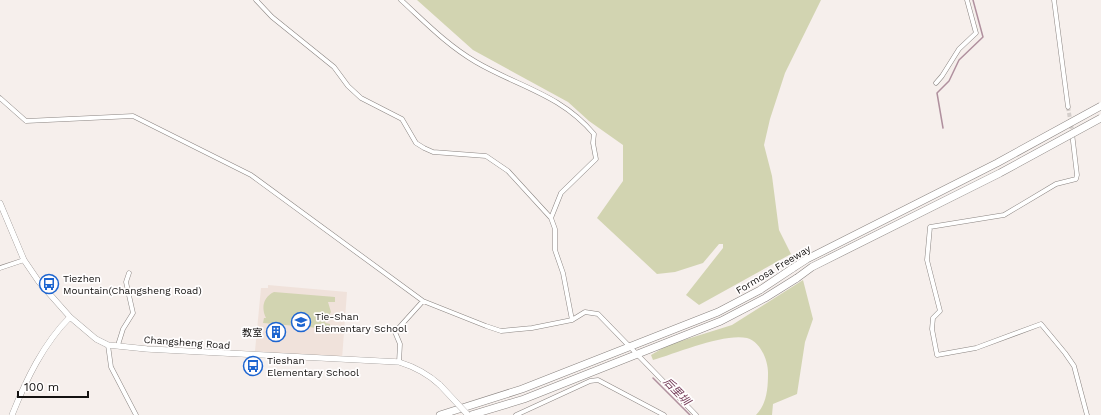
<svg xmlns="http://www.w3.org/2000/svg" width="1101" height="415" font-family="'Work Sans','Noto Sans TC',sans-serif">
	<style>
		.built { fill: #f0e2db }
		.green { fill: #d2d4b1 }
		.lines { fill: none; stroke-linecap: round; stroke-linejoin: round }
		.stream { stroke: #b0909e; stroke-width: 1.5 }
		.street-tunnel { stroke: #d4cecb; stroke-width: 4; stroke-dasharray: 4 2; stroke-linecap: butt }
		.street-casing { stroke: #8a8481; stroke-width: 5 }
		.secondary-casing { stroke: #8a8481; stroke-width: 6 }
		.highway-casing { stroke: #8a8481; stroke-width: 8 }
		.street { stroke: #fff; stroke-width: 4 }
		.secondary { stroke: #fff; stroke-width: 5.5 }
		.highway { stroke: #fff; stroke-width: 7 }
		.secondary-bridge-casing { stroke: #8a8481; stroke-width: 6; stroke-linecap: butt }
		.highway-bridge-casing { stroke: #8a8481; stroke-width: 8; stroke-linecap: butt }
		.secondary-bridge { stroke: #fff; stroke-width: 5.5 }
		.highway-bridge { stroke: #fff; stroke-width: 7 }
		.labels { text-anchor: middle; stroke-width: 3.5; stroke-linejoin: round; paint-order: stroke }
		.street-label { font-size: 10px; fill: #141211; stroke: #fffdfd }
		.poi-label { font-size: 10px; fill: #141211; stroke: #fffdfd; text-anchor: start }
		.water-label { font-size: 11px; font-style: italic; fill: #703754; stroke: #fffdfd }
	</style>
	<rect width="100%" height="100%" fill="#f6efec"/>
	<path class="built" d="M268,285L347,292L342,359L255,351L261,288H268Z"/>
	<path class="green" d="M417,0H821L785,73L770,119L764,145L772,176L779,230L791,254L699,305L686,295L723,248V244H719L703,263L675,272L657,274L597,218L623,181V145L589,121L568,102L473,50Z
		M803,280L813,319L805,342L797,394L773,404L772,415H756C767,404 768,388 768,373C768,361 761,342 747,338C724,333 677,353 653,360L651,355L668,345L732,325Z
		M274,292L335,297V302H328L331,312L325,323L330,324V329L263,323L264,318H266C261,308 263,297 274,292Z"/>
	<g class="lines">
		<path class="stream" d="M943,128L937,93L949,81L959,60L983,37L973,0
			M653,378L690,415"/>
		<path class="street-tunnel" d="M1068,107L1072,131"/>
		<g class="street-casing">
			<path id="street" d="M256,0L272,17L334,67L348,86L361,98L402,119L416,143L424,148L433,152L486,156L508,171L551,218
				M401,0C425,22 447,45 476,62C519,87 560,94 594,134L593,143L596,159L561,193L551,218L555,229V250L563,273L572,320
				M1054,0L1068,107
				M936,83L942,76L959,49L976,33L967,0
				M0,98L26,121L133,116L251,175L423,301L486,326L501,331L532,328L572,320L585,312L598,314L696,415
				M1072,133L1077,175L1076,179L1056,184L1004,215L930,227L927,260L940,311L933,318L932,329L937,355L976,348L1041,324L1065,353L1074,366L1087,415
				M0,268L24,260
				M108,345L111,367L136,415
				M118,345L123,329L133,313L126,282L129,273
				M399,362L400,344L395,332L423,301
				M516,415L590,381L598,380L664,415"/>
		</g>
		<g class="secondary-casing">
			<path id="secondary" d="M0,203L24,260L39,282L70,317L96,339L108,345L147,349L399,362C415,367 427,373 440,385
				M12,415C26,380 43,344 70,317"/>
		</g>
		<g class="highway-casing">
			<path id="highway" d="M440,415L522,389L718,312L760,290L793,268
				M471,415L524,399L721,321L765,298L797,278"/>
		</g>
		<use href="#street" class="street"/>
		<use href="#secondary" class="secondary"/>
		<use href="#highway" class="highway"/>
		<g class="secondary-bridge-casing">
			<path id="secondary-bridge" d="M440,385L468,415"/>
		</g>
		<g class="highway-bridge-casing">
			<path id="highway-bridge" d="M793,268L807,259L997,163L1101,106
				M797,278L812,267L1000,173L1101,118"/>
		</g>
		<use href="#secondary-bridge" class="secondary-bridge"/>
		<use href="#highway-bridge" class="highway-bridge"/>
	</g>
	<defs>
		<g id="bus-ring" transform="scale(1)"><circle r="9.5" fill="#fffdfd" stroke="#1d65d0" stroke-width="1.5"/><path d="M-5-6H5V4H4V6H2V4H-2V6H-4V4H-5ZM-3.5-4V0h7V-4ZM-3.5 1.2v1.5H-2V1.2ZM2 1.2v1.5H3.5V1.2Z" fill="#1d65d0"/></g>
		<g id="school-ring" transform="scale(1)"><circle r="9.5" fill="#fffdfd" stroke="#1d65d0" stroke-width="1.5"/><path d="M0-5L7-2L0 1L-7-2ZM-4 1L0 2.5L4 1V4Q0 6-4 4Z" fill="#1d65d0"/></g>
		<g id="building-ring" transform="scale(1)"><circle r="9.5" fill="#fffdfd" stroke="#1d65d0" stroke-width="1.5"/><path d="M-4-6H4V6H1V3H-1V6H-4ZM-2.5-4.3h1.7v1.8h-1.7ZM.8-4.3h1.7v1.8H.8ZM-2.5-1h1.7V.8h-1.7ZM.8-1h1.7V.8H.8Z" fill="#1d65d0"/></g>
	</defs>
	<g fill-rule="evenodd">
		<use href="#bus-ring" x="49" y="284"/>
		<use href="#school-ring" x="301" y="322"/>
		<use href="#building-ring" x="276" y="332"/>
		<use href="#bus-ring" x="253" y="366"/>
	</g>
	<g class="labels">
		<g class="street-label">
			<text transform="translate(773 269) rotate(-31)" y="4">Formosa Freeway</text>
			<text transform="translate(187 342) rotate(4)" y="4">Changsheng Road</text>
		</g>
		<g class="poi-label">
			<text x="63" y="282">Tiezhen<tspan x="63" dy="12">Mountain(Changsheng Road)</tspan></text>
			<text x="315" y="320">Tie-Shan<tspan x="315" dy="12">Elementary School</tspan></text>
			<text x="262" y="336" text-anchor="end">教室</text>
			<text x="267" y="364">Tieshan<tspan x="267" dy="12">Elementary School</tspan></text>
		</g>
		<g class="water-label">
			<text transform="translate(677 391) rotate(46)" y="4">后里圳</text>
		</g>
	</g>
	<path d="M18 391v6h70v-6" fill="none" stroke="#141211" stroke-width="2"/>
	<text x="24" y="391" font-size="12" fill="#141211" stroke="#fffdfd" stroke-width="3" paint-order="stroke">100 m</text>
</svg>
